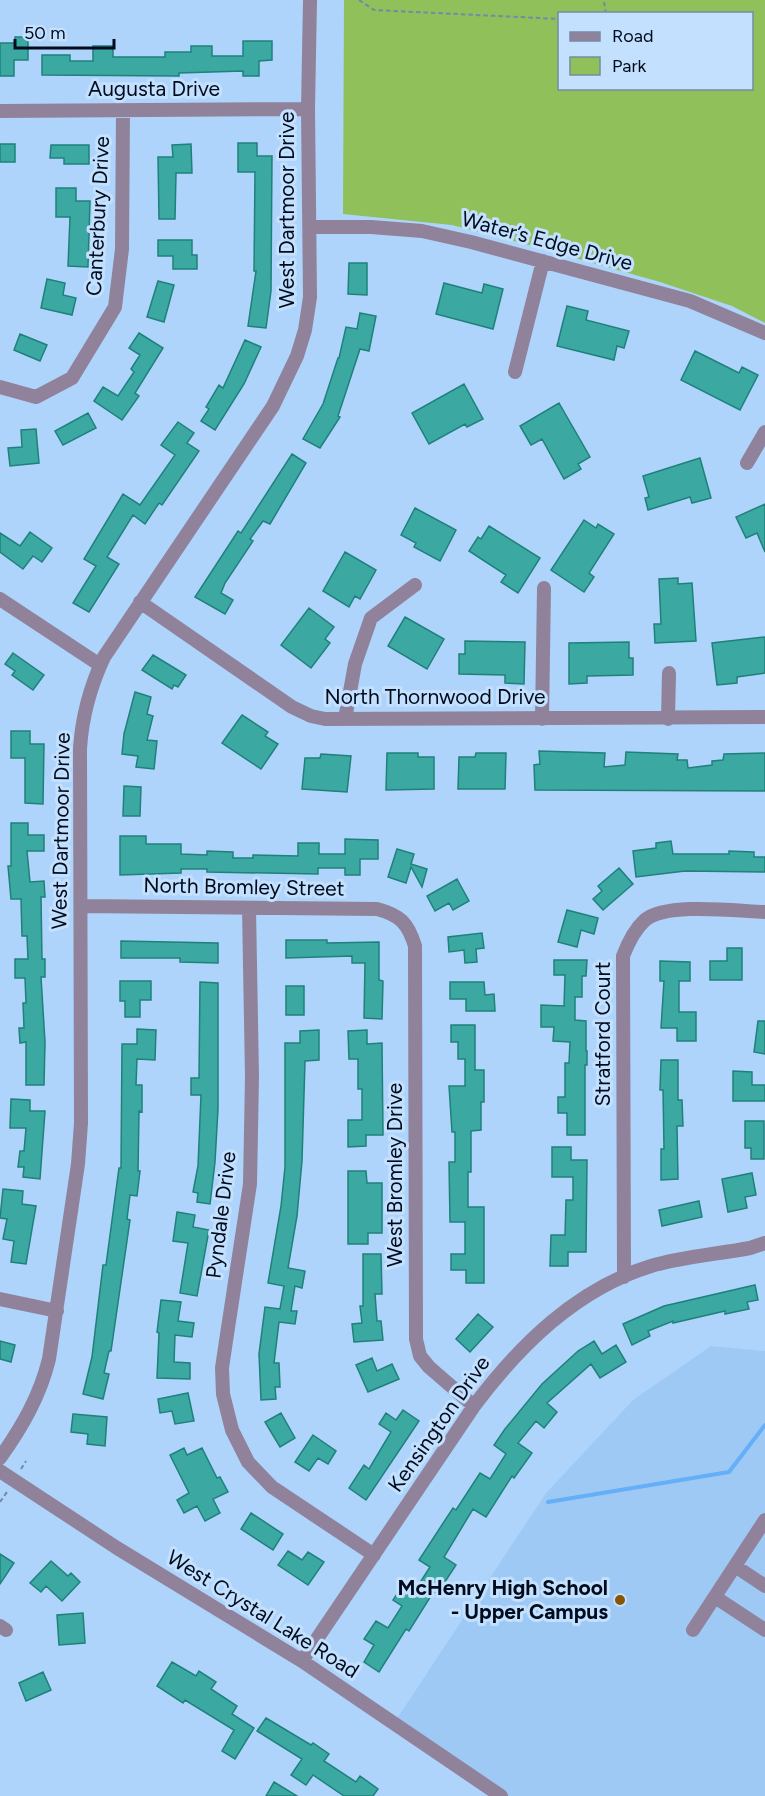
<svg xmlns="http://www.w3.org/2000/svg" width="765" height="1796" font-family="Figtree,sans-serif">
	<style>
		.built { fill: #9fc9f5 }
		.green { fill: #8fc059; fill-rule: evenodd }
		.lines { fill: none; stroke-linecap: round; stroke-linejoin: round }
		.stream { stroke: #65aef8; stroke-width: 4 }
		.building { fill: #3ca8a2; stroke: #1f807c; stroke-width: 1.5 }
		.path { stroke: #6e8baa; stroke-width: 2; stroke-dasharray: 4.5 3; stroke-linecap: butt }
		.minor { stroke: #90829a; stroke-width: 14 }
		.poi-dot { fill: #850; stroke: #c3e0fe; stroke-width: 2 }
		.labels { text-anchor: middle; stroke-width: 6; stroke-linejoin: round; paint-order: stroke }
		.street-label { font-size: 21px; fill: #000c1d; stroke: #c3e0fe }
		.poi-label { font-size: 21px; font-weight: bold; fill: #000c1d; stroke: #c3e0fe; text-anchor: end }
	</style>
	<rect width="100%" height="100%" fill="#aed4fb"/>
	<path class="built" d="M711,1346L765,1351V1796H501L394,1723L546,1493L633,1400Z"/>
	<path class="green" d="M344,0H765V323L732,306L660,282L529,245L452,225L343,214ZM560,14H752V88H560Z"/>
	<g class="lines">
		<path class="stream" d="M548,1502L729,1472L765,1425"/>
	</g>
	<path class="building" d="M15,37H28V60H14V76H0V43H15Z
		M243,41H272V60L259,61V76H243V71L179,73V76L42,75V55H70V61H93V46H113V57H165V52H191V46H212V56H243Z
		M238,143H257V156H272L271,291L266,328L248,326L256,271H254L255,172H238Z
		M0,144H15V162H0Z
		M191,144L192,173H176L175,219H159L158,157H173L172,145Z
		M51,145H89V164H64V158H50Z
		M56,188H76V201H90L88,267L68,266L70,217H56Z
		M158,240H192V255H197V269H173V256H158Z
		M349,263H367V295L348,294Z
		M47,279L65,283L63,295L76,298L72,315L41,308Z
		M158,281L174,285L164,322L147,317Z
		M444,283L482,293L484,284L503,289L493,329L436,314Z
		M567,306L588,311L586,320L629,331L624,348L617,346L614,360L557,346Z
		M360,313L376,316L369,351L360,349L338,416L340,417L320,448L303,439L323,404L338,358H339L346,327L357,329Z
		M139,333L163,348L135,393L139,396L122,420L94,401L103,387L118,396L134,372L131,369L140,355L129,348Z
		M20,334L47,345L40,361L14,350Z
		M245,340L261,347L244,384L215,430L201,421L209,409L206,407L219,385L223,388Z
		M695,351L739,373L742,367L758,375L740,410L681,380Z
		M464,384L483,419L467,427L465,424L429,444L412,413Z
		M559,403L590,457L578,464L581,469L564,479L542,439L531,445L520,426Z
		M88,413L96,428L63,445L55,431Z
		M178,422L194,433L187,443L199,451L162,505L159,503L145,524L133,515L107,557L119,564L89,612L73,603L96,566L84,559L123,494L140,505L175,455L161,445Z
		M36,429L39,463L10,466L8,448L22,447L21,430Z
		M292,454L306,463L270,524L263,521L250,539L253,541L225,583L221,593L233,600L225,614L195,597L238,531L241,533Z
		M700,458L711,498L692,503L690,497L648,510L645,498L649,497L643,476Z
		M765,504V552L757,533L746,538L736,517Z
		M415,508L456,530L440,561L414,547L416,543L401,535Z
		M584,520L596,528L598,524L614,534L589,573L594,577L584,592L551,570Z
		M489,526L540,558L518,593L501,582L506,575L469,551L478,537L481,539Z
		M30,532L52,548L42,562L33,556L23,569L0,552V533L20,546Z
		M345,552L376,570L360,599L355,596L349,607L323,591Z
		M678,578V584L692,583L696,641L655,643L654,624H661L659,579Z
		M309,608L334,627L325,639L330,643L311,668L281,645Z
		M405,617L444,639L427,669L388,646Z
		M765,637V673L737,677V683L717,685L712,643Z
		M465,641L525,642L524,684L505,683V675L459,674V654H465Z
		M629,642V658H633V675L587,676V683L569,684V643Z
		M13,653L44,675L33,690L12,675L15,671L5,664Z
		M153,655L186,675L178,687L174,685L172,689L142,670Z
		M135,692L151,697L147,714L153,716L147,740L157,741L154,769L136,767L138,756L122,754L124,734Z
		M242,715L268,732L265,736L278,744L261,769L222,743Z
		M11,731H30V744H44L43,804L25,803V758H11Z
		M539,751L605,753L604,767L625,765L626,752L678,754L677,760H687L688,768L712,765V761L723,760L724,754L765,753V791L535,790L534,765L540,764Z
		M387,753H418V757H434V789L386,790Z
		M476,753H506L505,789H458L459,757H475Z
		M321,754L351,756L347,792L302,789L305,758H320Z
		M124,786L141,787L140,816H123Z
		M11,823H28V835H44V851H27L30,882L44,881L45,897H41L42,959H45V977H41L45,1042L44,1085H26V1042L20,1043L19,1028H24L23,1003H26L25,978H15V959H28L27,936H22L21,899H11L8,866H11Z
		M120,836H146V844H181V854L207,855V851L233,852V858H253V855L298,856V843H319V854H345V839L378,840V859H360V875H345V868H318V874L207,872V869H181V873L120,875Z
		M671,841L673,854H729V851L754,852V857H765V872L685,871L636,877L633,851L656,848V843Z
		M397,849L414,854L411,864L427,869L422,887L411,867L406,883L388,877Z
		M619,868L633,884L603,910L593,899L602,891L598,886Z
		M457,879L469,901L453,910L449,903L435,911L427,896Z
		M567,910L598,918L594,934L581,930L577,947L558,942Z
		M482,933L484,948L476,949L477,962L465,963L464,950L449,952L448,937Z
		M286,940H327V943L379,942V980L383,981L382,1019L364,1018L365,963H352V956L286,958Z
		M121,941L218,943V963L180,962V958H121Z
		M727,948H742V980H710V961H727Z
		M554,960H587L586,976H582V997H575V1020L586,1021V1051H587V1065H585V1135H567V1113H558V1097H565V1063H569L570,1042L553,1041L554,1027H541V1005L564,1006L565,975H554Z
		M660,961L690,962V981H679V1012H696V1041H677V1028H661L664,981H660Z
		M120,981H151V1000H140V1017H125V1001H120Z
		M200,982L218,983V1109L215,1162L210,1204L197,1202L198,1193L193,1192L198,1166L201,1095H191V1078H199Z
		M450,982H484L485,995L494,994L495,1011H466V999H450Z
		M286,986H304V1015H286Z
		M758,1021H765V1054L754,1052Z
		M451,1025H475V1070H484V1102H481V1130L471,1131V1172H468V1207H484V1283H466V1270H451V1254H465V1222H450L449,1162H455V1132H452L449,1086H465V1059H458V1042H451Z
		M137,1029L156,1030L155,1060L137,1059L136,1085H142V1112L139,1111L138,1171H140L137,1196L130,1195L127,1219L130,1220L111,1351H109L104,1373L109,1374L103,1399L83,1394L92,1357L103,1265H106L119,1168H121L122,1044H137Z
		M319,1030V1060L305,1061L302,1161L297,1216L288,1268L305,1271L302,1288L295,1286L291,1311H297L295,1324L279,1322L274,1363H279L280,1387H275L276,1399L261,1400L259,1354L265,1307L280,1309L284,1286L268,1283L281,1206L285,1167V1043H300V1031Z
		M367,1030V1044L382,1043L383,1135H366V1146L348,1147V1120H362V1089H358V1059H349L348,1031Z
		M661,1060H678V1100H682L683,1126H677L678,1179L661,1180V1149H664L663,1090H660Z
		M733,1071L752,1072V1085H765V1101H733Z
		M11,1099L30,1100V1111H45L40,1179L23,1177L24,1167H18L20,1151H24L26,1128H10Z
		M745,1121H764V1159H751V1148H745Z
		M552,1147H571V1160H587L586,1252H568V1266H550L551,1235H565L566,1200H573V1177H552Z
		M348,1171H366L367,1183H382V1233H368V1244H348Z
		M752,1173L756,1195L745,1197L747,1208L728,1212L722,1179Z
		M3,1189L23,1191L22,1204L36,1206L26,1264L11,1262L14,1241L3,1239L7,1219L0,1218Z
		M699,1201L702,1217L662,1226L659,1210Z
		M177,1212L195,1215L193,1227L209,1230L197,1296L180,1293L188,1243L173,1241Z
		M363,1254H381L382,1294H375L377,1321H381L383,1340L354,1342L352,1324L362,1323L360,1306H363Z
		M755,1285L758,1300L747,1302L749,1309L725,1314V1311L673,1323V1321L648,1331L650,1336L632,1345L623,1324L664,1306Z
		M161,1300L181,1302L178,1321L194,1323L192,1337L175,1335L174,1362L190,1363V1379L157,1378L159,1333L157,1332Z
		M478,1314L493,1327L470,1352L456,1339Z
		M0,1341L15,1345L11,1362L0,1359Z
		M594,1341L602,1354L616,1345L626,1362L600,1378L591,1364L547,1403L557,1412L544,1428L536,1421L518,1443L532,1453L514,1478L512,1476L486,1517L473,1509L444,1557L456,1565L437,1594L434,1591L409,1631L406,1629L379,1672L364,1662L374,1645L364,1639L376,1621L388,1628L402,1606L393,1600L403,1585L414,1592L430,1567L419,1560L453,1508L456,1510L480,1473L490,1479L506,1454L494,1445L505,1429L542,1384L578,1351Z
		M372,1358L377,1371L392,1364L399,1379L368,1392L356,1365Z
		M188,1393L194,1421L175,1424L172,1411L160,1413L158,1399Z
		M403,1410L419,1421L366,1500L349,1488L364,1465L369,1469L391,1432L379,1424L386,1413L396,1420Z
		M281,1413L295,1438L280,1447L265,1422Z
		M73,1414L107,1417L105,1446L87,1444L88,1434L71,1432Z
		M313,1435L336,1451L328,1464L318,1458L309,1471L295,1462Z
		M184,1448L187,1455L202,1448L217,1478L220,1477L228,1492L213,1499L220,1513L205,1521L197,1506L184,1513L177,1500L189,1493L170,1455Z
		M251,1513L283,1534L273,1550L241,1529Z
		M288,1551L302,1560L308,1552L324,1562L308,1585L278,1565Z
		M0,1554L14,1563L0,1584Z
		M51,1561L68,1576L71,1573L80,1582L62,1601L46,1586L41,1592L30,1583Z
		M83,1613L85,1643L59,1645L57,1615Z
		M172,1662L196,1676L199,1671L216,1682L211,1689L237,1706L232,1714L254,1728L235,1759L222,1751L234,1730L185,1700L183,1703L157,1686Z
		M43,1672L51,1690L26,1701L19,1683Z
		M266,1718L311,1745L313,1743L329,1754L324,1761L356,1782L360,1776L378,1789L373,1796H344L313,1775L306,1785L291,1775L302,1759L257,1731Z
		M274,1782L297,1796H266Z"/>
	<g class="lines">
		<path class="path" d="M359,0L374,10L560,19
			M604,2L606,14
			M21,1469L26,1461
			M0,1502L7,1492"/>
		<path class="minor" d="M0,111L308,109
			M310,227H371L422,231L471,242L690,301L765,333
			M515,372L543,261
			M0,387L36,397L72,378L115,307L122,249L123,111
			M747,463L765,432
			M0,599L100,665
			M140,602L292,707L311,716L325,719L765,717
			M345,719L355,664L371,618L415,585
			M542,719L544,588
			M668,719L669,673
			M81,906L377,909C400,915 408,923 415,946L416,1339L420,1356L429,1367L474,1406
			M249,908L252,1077L250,1184L226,1341L222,1368L223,1394L232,1430L248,1462L272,1487L374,1555
			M624,1277L623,956C628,943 634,930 645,920C667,902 736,911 765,912
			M0,1299L57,1311
			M0,1458C22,1427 40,1396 49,1359L78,1164L81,1123L80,749C82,716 90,687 104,657L273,406L297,356L305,330L310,297L308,109L310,0
			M0,1471L117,1548L302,1661L501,1796
			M735,1566L765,1586
			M715,1597L765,1630
			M0,1626L6,1630
			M693,1630L765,1520
			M302,1661L474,1406C519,1346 576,1289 651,1266C681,1257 718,1254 750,1248L765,1243"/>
	</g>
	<circle class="poi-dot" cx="620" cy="1600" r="6"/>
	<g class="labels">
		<g class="street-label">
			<text x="154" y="96">Augusta Drive</text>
			<text transform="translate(287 210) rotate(-90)" y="7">West Dartmoor Drive</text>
			<text transform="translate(98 216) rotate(-87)" y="7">Canterbury Drive</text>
			<text transform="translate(547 241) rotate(15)" y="7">Water’s Edge Drive</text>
			<text x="435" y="704">North Thornwood Drive</text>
			<text transform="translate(61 831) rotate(-89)" y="7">West Dartmoor Drive</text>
			<text transform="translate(244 887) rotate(1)" y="7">North Bromley Street</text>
			<text transform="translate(603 1034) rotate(-90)" y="7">Stratford Court</text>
			<text transform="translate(395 1175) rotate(-90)" y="7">West Bromley Drive</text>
			<text transform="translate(221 1215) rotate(-83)" y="7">Pyndale Drive</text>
			<text transform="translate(439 1424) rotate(-55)" y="7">Kensington Drive</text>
			<text transform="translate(263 1614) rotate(32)" y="7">West Crystal Lake Road</text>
		</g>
		<g class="poi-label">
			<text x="608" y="1595">McHenry High School<tspan x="608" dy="24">- Upper Campus</tspan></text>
		</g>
	</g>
	<rect x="558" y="12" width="195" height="78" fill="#c3e0fe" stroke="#758ba4" stroke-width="1.5"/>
	<rect x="570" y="32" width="30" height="9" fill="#90829a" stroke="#758ba4" stroke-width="1.5"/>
	<text x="612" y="42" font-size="18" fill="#000c1d">Road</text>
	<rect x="570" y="57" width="30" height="18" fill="#8fc059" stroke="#758ba4" stroke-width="1.5"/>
	<text x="612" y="72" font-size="18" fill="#000c1d">Park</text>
	<path d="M15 39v9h99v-9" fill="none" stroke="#000c1d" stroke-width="3"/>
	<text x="24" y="39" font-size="18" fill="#000c1d" stroke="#c3e0fe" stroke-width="4.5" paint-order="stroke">50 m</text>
</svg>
